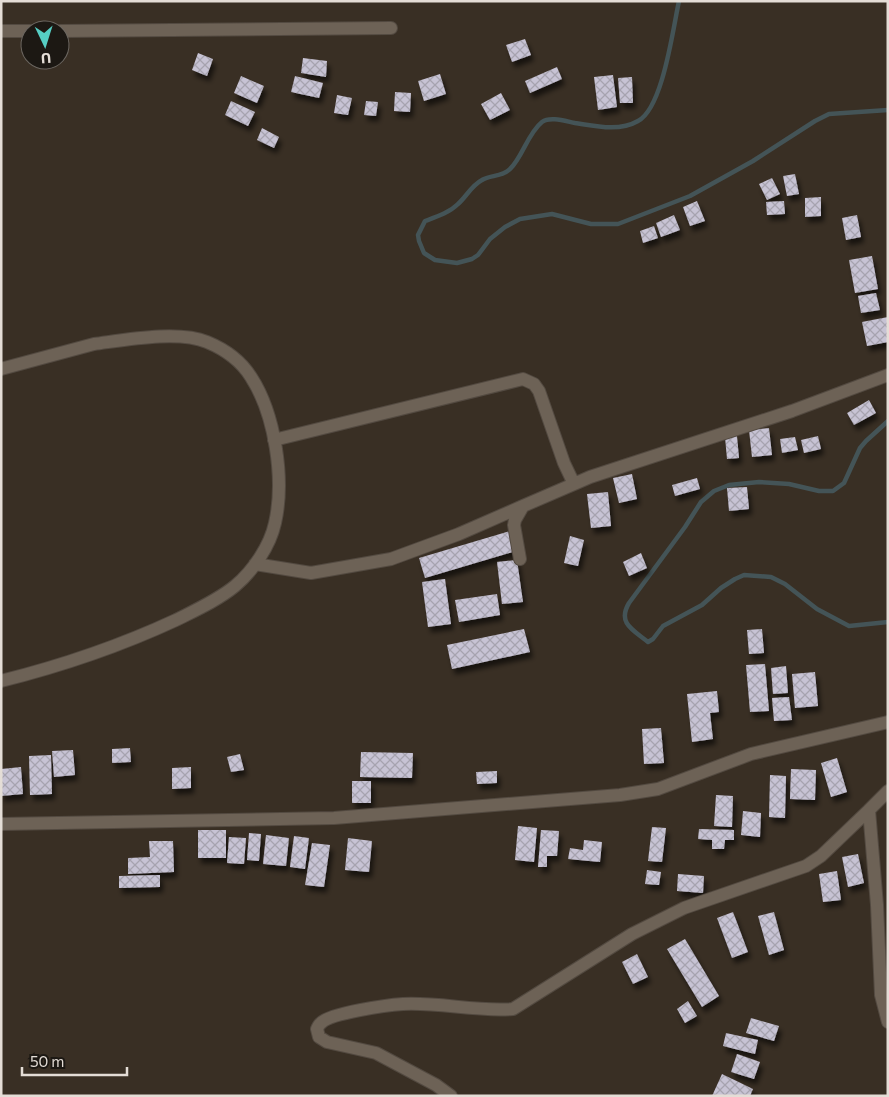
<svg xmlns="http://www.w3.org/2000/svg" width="889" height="1097" font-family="Commissioner,sans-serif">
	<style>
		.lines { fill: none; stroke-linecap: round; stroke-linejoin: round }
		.stream { stroke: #445457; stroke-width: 4.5 }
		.building { fill: url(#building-cross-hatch); filter: url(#shadow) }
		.street-casing { stroke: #534a41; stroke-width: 14 }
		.street { stroke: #6d6256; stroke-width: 12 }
	</style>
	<defs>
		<pattern id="building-cross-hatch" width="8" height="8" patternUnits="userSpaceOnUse" patternTransform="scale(1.25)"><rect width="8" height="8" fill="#c7c3d4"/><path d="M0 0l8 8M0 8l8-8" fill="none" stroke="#a6a3af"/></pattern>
		<filter id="shadow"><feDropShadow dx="3" dy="5.5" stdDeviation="2.5" flood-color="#0009"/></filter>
	</defs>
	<rect width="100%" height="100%" fill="#392f24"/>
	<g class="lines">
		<path class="stream" d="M679,1C673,28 663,108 638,121C619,132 595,126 575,123C565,121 550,116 542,122C528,133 522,158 510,169C502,177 490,175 482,180C471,186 467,196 458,204C449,213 436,217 425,221L418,235L419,241L424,253L435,260L457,263L472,259L478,255L490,239L505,227L520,219L552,214L591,224H618L690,196L753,161L815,121L829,114L888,110
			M888,421L866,441L860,448L844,483L833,491H819L789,484L759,482L729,485L714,491L701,502L685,527L629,603C617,623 633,630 648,642L653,639L663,626L702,605L721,588L735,579L744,575L771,577L785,584L817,609L849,626L888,622"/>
	</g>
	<path class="building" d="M525,39L531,55L512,62L506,45Z
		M198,53L213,59L207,76L192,70Z
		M303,58L327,61L326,77L301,73Z
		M557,67L562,79L530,93L525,81Z
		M440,74L446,94L424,101L418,81Z
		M613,75L617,107L598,110L594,77Z
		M241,76L264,86L257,103L234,93Z
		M295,76L323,83L319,98L291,92Z
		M632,77L633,103H620L618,78Z
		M395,92L411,93L410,112L394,111Z
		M501,93L510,110L490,120L481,104Z
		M337,95L352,98L348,115L334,113Z
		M231,101L255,112L248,126L225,115Z
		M366,101L378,102L376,116L364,115Z
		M262,128L279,137L274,148L257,140Z
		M795,174L799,194L787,196L783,176Z
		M772,178L780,194L767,200L759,184Z
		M821,197V216L805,217V198Z
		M697,201L705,221L690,226L683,207Z
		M784,201L785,214L767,215L766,202Z
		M674,215L680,230L661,237L656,223Z
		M857,215L861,237L846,240L842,218Z
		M654,226L658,238L643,243L640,231Z
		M872,256L878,289L855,293L849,260Z
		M876,293L880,310L861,313L858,296Z
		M888,317V342L867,346L862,322Z
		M869,400L876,413L854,425L847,413Z
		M769,428L772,455L752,457L749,430Z
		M737,436L739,458L727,459L725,437Z
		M818,436L821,449L804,453L801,440Z
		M795,437L798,450L782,453L780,439Z
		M632,474L637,499L619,503L613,478Z
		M697,478L700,489L675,496L672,485Z
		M747,487L749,509L729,511L727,488Z
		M608,492L611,526L591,528L587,494Z
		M510,531L516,551L425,578L419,558Z
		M570,536L584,540L578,566L564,563Z
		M641,553L647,568L629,576L623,562Z
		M517,560L523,602L502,604L497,562Z
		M445,579L451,624L428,627L422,582Z
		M497,594L500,615L459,622L455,600Z
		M524,629L530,652L452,669L447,645Z
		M762,629L764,653L749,654L747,630Z
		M765,664L769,711L750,712L746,665Z
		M786,666L788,693L773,694L771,668Z
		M815,672L818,706L795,708L792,674Z
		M717,691L719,712L710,713L713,739L692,742L687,694Z
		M789,697L792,720L774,721L772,698Z
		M661,728L664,763L644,764L642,729Z
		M130,748L131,762L112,763V749Z
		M73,750L75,775L54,777L52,751Z
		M361,752L413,753L412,778L360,777Z
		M240,754L244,770L231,772L227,757Z
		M51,755L52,794L30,795L29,756Z
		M837,758L847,792L831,797L821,763Z
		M21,767L23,794L1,796V769Z
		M191,767V788L172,789V768Z
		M791,769L816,770L815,800L790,799Z
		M497,771V783L477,784L476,772Z
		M770,775L786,776L785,818L769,817Z
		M352,781H371V803H352Z
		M716,795L733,796L732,827L714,826Z
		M743,811L761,813L760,837L741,835Z
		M518,826L537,828L534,862L515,860Z
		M652,827L666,828L662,862L648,861Z
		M699,829L734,830V840H725L724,849H712V840L698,839Z
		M198,830H226V858H198Z
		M541,830L559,831L557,856H547V867H538Z
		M249,833L261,834L259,861L247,860Z
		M266,835L289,838L286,866L263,864Z
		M294,836L309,838L305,869L290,867Z
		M229,837L246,838L244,864L227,863Z
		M348,838L372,841L369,872L345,870Z
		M584,840L602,842L600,862L568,859L570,848L583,850Z
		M149,841H173L174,872L128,874V858L150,857Z
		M312,843L330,845L324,887L305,885Z
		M858,854L864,883L848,887L842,857Z
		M647,870L661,872L659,885L645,884Z
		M837,871L841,900L823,902L819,874Z
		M678,874L704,876L703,893L677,891Z
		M160,875V887L119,888V876Z
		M733,912L748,952L732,958L717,918Z
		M774,912L784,950L769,955L758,916Z
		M685,939L719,996L702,1007L667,949Z
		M637,954L648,977L633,984L622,962Z
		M688,1001L697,1016L685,1023L677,1009Z
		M751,1018L779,1026L774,1041L746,1033Z
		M726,1033L758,1040L755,1054L723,1046Z
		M737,1054L760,1062L754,1079L731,1072Z
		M722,1074L753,1089L750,1096H712Z"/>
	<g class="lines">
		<g class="street-casing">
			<path id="street" d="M1,31H30
				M60,31L391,28
				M1,369L94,344C125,340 178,330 207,342C224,349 241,361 251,377C275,414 285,479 275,523C270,546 253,571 235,586C218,600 196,610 176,620C120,646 61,666 1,681
				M274,440L523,379L534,384L539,391L564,463L574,484L590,477L792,411L888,375
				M520,559L514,525L515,520L523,506L574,484
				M255,564L311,573L391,559L459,534L523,506
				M888,791L869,810L877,905L881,995L888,1022
				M1,824L334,818L620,795L658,789L751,754L888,722
				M451,1096L436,1085L376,1053L327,1042L319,1037L317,1029C318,1027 319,1024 321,1023C330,1013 388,1005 403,1004C439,1002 477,1012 513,1009L632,934L684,908L806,866L821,856L869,810"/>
		</g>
		<use href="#street" class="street"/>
	</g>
	<rect width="889" height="1097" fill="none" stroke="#e4ddd6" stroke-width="5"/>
	<g transform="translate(45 45) rotate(176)"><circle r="24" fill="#1c1813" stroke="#6c6761"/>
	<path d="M0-4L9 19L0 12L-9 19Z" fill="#56cec4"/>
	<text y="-8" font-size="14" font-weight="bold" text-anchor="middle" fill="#e4ddd6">U</text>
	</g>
	<path d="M22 1067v8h105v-8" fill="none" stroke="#e4ddd6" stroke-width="2.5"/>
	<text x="30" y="1067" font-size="15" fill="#e4ddd6" stroke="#1c1813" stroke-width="4" paint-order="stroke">50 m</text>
</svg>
